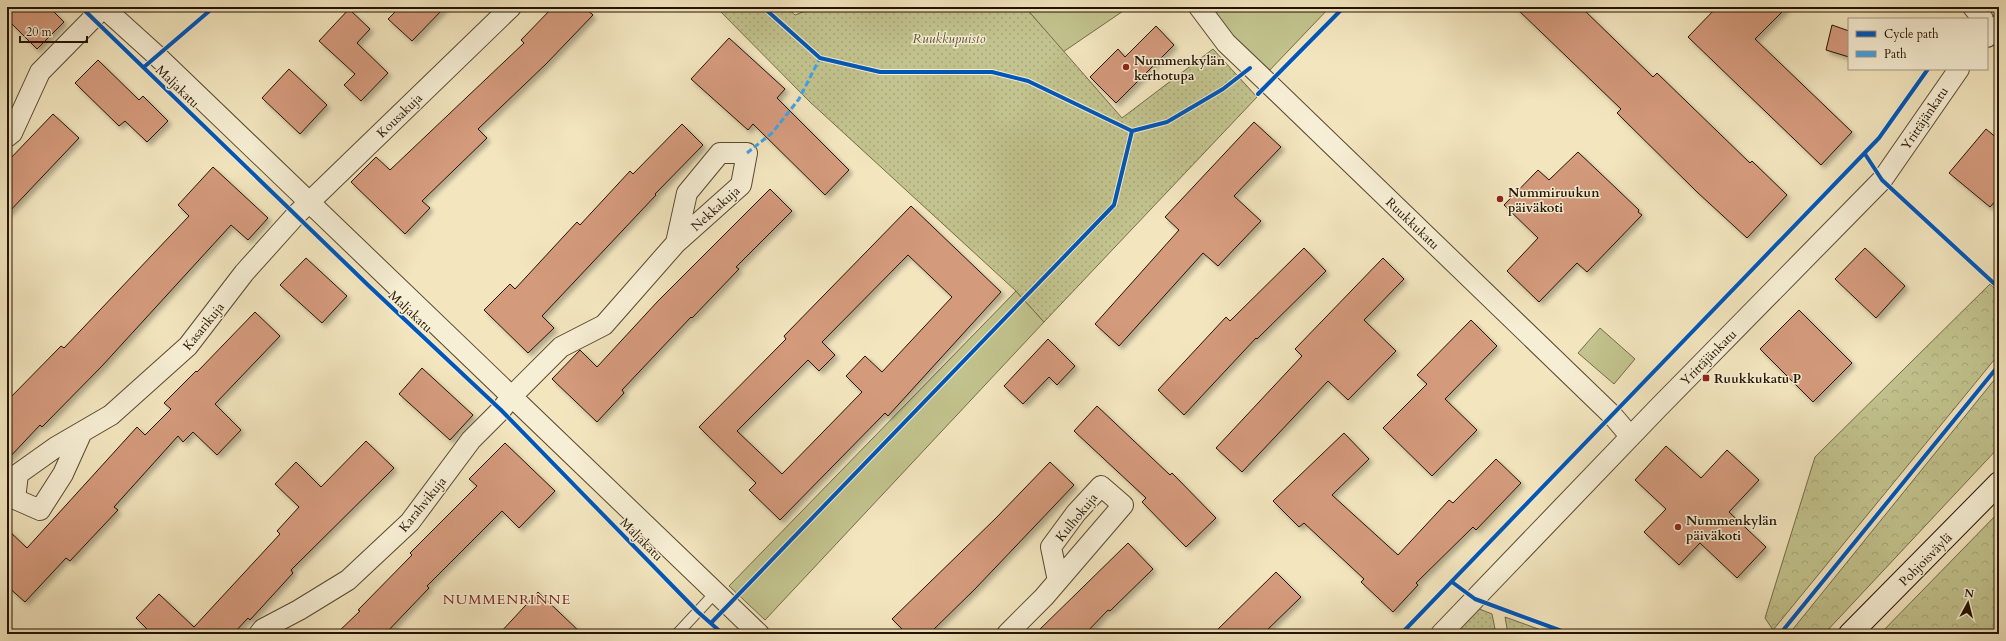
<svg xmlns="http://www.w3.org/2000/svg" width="2006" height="641" font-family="Cardo,serif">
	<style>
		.green { fill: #c2c38e; stroke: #736b47 }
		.forest { fill: url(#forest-crowns); stroke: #736b47 }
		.park { fill: url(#park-dots); stroke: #736b47 }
		.building { fill: #d49a7c; stroke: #241300; fill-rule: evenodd; filter: url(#shadow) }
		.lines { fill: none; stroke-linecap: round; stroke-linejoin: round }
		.lane-casing { stroke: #584830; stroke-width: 12 }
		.street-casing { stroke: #584830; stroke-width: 22 }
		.secondary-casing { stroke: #241300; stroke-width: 24 }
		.lane { stroke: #f7efd5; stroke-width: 10 }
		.street { stroke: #f7efd5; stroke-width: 20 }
		.secondary { stroke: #f7efd5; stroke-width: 22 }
		.quiet { stroke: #3ea2e9; stroke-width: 3; stroke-dasharray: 6 3; stroke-linecap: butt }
		.cycleway-casing { stroke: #f7efd5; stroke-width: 6 }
		.cycleway { stroke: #0057b8; stroke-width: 4 }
		.poi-dot { fill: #8f2418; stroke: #f7efd5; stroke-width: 1.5 }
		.labels { text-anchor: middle; stroke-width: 3; stroke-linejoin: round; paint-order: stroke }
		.park-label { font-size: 13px; font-style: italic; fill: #5b5132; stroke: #f7efd5 }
		.poi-label { font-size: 13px; font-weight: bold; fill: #241300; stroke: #f7efd5; text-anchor: start }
		.street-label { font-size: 13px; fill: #241300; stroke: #f7efd5 }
		.neighbourhood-label { font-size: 14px; letter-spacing: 1px; fill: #7a1f14; stroke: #f7efd5 }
	</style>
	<defs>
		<pattern id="forest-crowns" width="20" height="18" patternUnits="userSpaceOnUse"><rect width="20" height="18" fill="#c2c38e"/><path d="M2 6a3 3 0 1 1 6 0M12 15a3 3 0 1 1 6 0" fill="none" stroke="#a7a779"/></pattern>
		<pattern id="park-dots" width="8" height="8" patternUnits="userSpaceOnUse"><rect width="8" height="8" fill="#c2c38e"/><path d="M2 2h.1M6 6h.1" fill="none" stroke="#a7a779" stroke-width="1.8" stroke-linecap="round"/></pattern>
		<filter id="shadow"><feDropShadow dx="3.5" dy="3.5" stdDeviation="2" flood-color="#0004"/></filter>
	</defs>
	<rect width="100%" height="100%" fill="#f3e6bf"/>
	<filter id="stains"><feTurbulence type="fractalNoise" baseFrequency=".005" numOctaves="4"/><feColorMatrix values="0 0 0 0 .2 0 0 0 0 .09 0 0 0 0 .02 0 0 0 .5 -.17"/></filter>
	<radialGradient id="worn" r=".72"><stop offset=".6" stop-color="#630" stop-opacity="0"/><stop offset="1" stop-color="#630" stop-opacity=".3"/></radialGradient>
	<path class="green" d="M1025,7H1129L1063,52Z
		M1212,7H1330L1268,72L1229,38Z
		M1016,291L1044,322L765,620L729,586Z
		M1600,328L1635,359L1614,384L1578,353Z"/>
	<path class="forest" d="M1990,284L1999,293V354L1773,630L1765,618L1815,457Z
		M1999,374V447L1824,634H1789Z
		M1999,512V634H1880Z"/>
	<path class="park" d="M716,7H786L795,15L816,7H1025L1122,118L1213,49L1257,97L1044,322L1016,291L810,102Z
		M1477,608L1492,614L1496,634H1452Z
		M1505,617L1552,634H1508Z"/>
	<path class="building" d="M7,7H49L64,22L37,49L7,19Z
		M400,7H445L412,41L388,19Z
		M553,7H584L593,15L546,64L478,129L487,138L422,201L430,208L405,234L351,182L376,157L390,170L524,43L521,40Z
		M1515,7H1581L1653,77L1657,73L1750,163L1752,161L1787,195L1747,238L1697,192L1617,113L1621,109Z
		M1717,7H1787L1755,39L1852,132L1821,165L1688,37Z
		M349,9L370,29L357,43L388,73L361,101L344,85L355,74L319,41Z
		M1832,25L1849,31V57L1826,50Z
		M1156,26L1174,45L1116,103L1090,77L1118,49L1125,57Z
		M729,38L785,89L777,98L849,170L825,195L753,124L748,130L691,79Z
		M98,60L139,100L143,96L168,121L147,142L125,121L119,126L75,83Z
		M289,69L327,105L300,134L262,98Z
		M53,114L79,138L7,214V162Z
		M1254,122L1281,147L1234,196L1261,221L1218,266L1203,253L1119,346L1095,324L1179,230L1165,217Z
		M682,124L703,145L655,194L656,195L542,316L554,328L528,353L484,310L510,284L515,289L577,222L580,225L630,171L633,174Z
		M1986,129L1999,140V197L1990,207L1949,173Z
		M1578,152L1639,210L1638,212L1642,215L1587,272L1577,263L1539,302L1507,271L1538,238L1504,205L1538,170L1549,180Z
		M213,167L268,218L248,240L231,225L102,366L42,427L40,425L7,460V401L61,346L64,348L189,216L178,205Z
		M770,189L792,211L736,267L739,269L692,318L691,317L622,390L624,393L597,422L552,379L580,350L597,367L658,301Z
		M911,206L1001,292L888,416L885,413L780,520L749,490L756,483L699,427L786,339L784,336ZM908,255L952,297L882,372L865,356L846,376L862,392L782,474L737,431L808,360L819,371L835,355L822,342Z
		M1304,248L1326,271L1257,339L1256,338L1184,415L1158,390L1226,317L1230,321Z
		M1865,248L1905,286L1876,318L1835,279Z
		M306,258L347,296L322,323L280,285Z
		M1383,258L1404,279L1364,320L1396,351L1348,400L1328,381L1242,472L1216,448L1302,356L1295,349Z
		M1799,310L1852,363L1813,402L1760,349Z
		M255,312L280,336L215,404L241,430L217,455L193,432L183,442L178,436L114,507L118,510L70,561L66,558L25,602L7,586V529L27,548L137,427L145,435L171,409L164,403L196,371L197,372Z
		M1471,320L1497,346L1445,399L1477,430L1432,476L1383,428L1427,384L1417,375Z
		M1048,339L1075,366L1057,385L1049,377L1023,404L1004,386Z
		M422,368L473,415L450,440L399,394Z
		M1097,406L1170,475L1172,473L1216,518L1186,547L1142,502L1146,498L1074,431Z
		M1344,433L1369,459L1332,495L1398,555L1449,500L1453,503L1496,459L1521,483L1476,530L1473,527L1416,583L1418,585L1393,612L1361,582L1364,579L1304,523L1299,527L1273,501Z
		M366,441L394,468L291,570L293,573L250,620L248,618L233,634H152L136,618L159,594L194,627L280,534L277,531L299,507L275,484L296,462L321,487Z
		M505,443L555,491L519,528L502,511L427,586L429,588L385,634H336L360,611L358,610L412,555L410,553L477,486L469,479Z
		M1666,446L1701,478L1727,450L1759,480L1729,512L1766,547L1737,578L1700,543L1679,565L1644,532L1666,509L1635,480Z
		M1050,462L1074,485L975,589L929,634H907L892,619L996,518Z
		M1128,543L1153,569L1110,611L1108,610L1085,634H1035Z
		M1276,572L1301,597L1263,634H1213Z
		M538,592L582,634H499Z"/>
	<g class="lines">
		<g class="lane-casing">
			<path id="lane" d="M677,634L715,593"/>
		</g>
		<g class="street-casing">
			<path id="street" d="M103,7L156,55L759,634
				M1199,7L1226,43L1268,83L1613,416L1630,436
				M1973,7L1983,19
				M1987,37L1999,25
				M7,137L12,133L40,72L104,7
				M82,432L63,474L40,510L15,499L18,474L56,447L111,415L188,346L244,273L296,215L511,7
				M259,634L263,629L299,610L348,580L410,522L471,440L501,410L511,397L561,347L604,325L676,243L741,185L747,153H720L687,193L676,243
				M1007,634L1044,597L1123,505L1101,486L1076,513L1051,547L1058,581
				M1441,634L1658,408L1882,180L1959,69"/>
		</g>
		<g class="secondary-casing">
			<path id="secondary" d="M1850,634L1999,483"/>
		</g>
		<use href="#lane" class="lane"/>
		<use href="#street" class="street"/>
		<use href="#secondary" class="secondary"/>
		<path class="quiet" d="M747,153L772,133L799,99L820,58"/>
		<g class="cycleway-casing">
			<path id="cycleway" d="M81,7L369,286L501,410L698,612L723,634
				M763,7L820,58L880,72H992L1028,81L1132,131L1167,122L1223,89L1250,68
				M144,67L214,7
				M1258,94L1344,7
				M1865,154L1882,180L1999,288
				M1452,582L1475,599L1570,634
				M711,623L1114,205L1132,131
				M1401,634L1879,138L1928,69
				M1780,634L1999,365"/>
		</g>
		<use href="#cycleway" class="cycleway"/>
	</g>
	<g class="poi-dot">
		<circle cx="1126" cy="67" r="4"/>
		<circle cx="1500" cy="199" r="4"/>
		<rect x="1702" y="374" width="8" height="8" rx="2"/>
		<circle cx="1678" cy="527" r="4"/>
	</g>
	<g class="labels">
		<g class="park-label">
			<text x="949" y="43">Ruukkupuisto</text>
		</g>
		<g class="poi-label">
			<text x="1134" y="65">Nummenkylän<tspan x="1134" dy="15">kerhotupa</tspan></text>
			<text x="1508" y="197">Nummiruukun<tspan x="1508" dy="15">päiväkoti</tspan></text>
			<text x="1714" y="383">Ruukkukatu P</text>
			<text x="1686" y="525">Nummenkylän<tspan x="1686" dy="15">päiväkoti</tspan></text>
		</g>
		<g class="street-label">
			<text transform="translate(178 86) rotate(44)" y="5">Maljakatu</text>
			<text transform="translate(399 115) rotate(-44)" y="5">Kousakuja</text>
			<text transform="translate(1924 118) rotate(-56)" y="5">Yrittäjänkatu</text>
			<text transform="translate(715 208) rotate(-42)" y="5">Nekkakuja</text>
			<text transform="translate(1413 223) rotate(44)" y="5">Ruukkukatu</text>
			<text transform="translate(411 311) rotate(43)" y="5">Maljakatu</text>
			<text transform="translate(203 326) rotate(-51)" y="5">Kasarikuja</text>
			<text transform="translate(1708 357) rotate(-45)" y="5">Yrittäjänkatu</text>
			<text transform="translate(422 504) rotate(-51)" y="5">Karahvikuja</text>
			<text transform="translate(1076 517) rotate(-51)" y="5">Kulhokuja</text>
			<text transform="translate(642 539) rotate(45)" y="5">Maljakatu</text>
			<text transform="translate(1925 559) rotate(-45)" y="5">Pohjoisväylä</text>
		</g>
		<g class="neighbourhood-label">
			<text x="507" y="604">NUMMENRINNE</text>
		</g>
	</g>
	<rect width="2006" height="641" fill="none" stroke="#f3e6bf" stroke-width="24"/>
	<rect x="8" y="8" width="1990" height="625" fill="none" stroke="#241300" stroke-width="2"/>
	<rect x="12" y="12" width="1982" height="617" fill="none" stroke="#241300"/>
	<rect x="1848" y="18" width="140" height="52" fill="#f7efd5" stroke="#a39780"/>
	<rect x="1856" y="31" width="20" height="6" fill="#0057b8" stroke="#a39780"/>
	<text x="1884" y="38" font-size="12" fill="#241300">Cycle path</text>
	<rect x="1856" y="51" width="20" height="6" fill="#3ea2e9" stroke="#a39780"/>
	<text x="1884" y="58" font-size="12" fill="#241300">Path</text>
	<g transform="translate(1968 603) rotate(7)" stroke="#f7efd5" stroke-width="3" paint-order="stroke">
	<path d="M0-3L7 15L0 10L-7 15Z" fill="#241300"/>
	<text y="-6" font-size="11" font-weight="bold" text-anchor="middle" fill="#241300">N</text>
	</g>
	<path d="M20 36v6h67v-6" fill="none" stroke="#241300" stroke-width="2"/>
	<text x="26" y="36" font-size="12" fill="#241300" stroke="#f7efd5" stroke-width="3" paint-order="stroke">20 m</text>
	<rect width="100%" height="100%" filter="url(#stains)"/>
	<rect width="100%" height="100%" fill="url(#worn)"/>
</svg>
